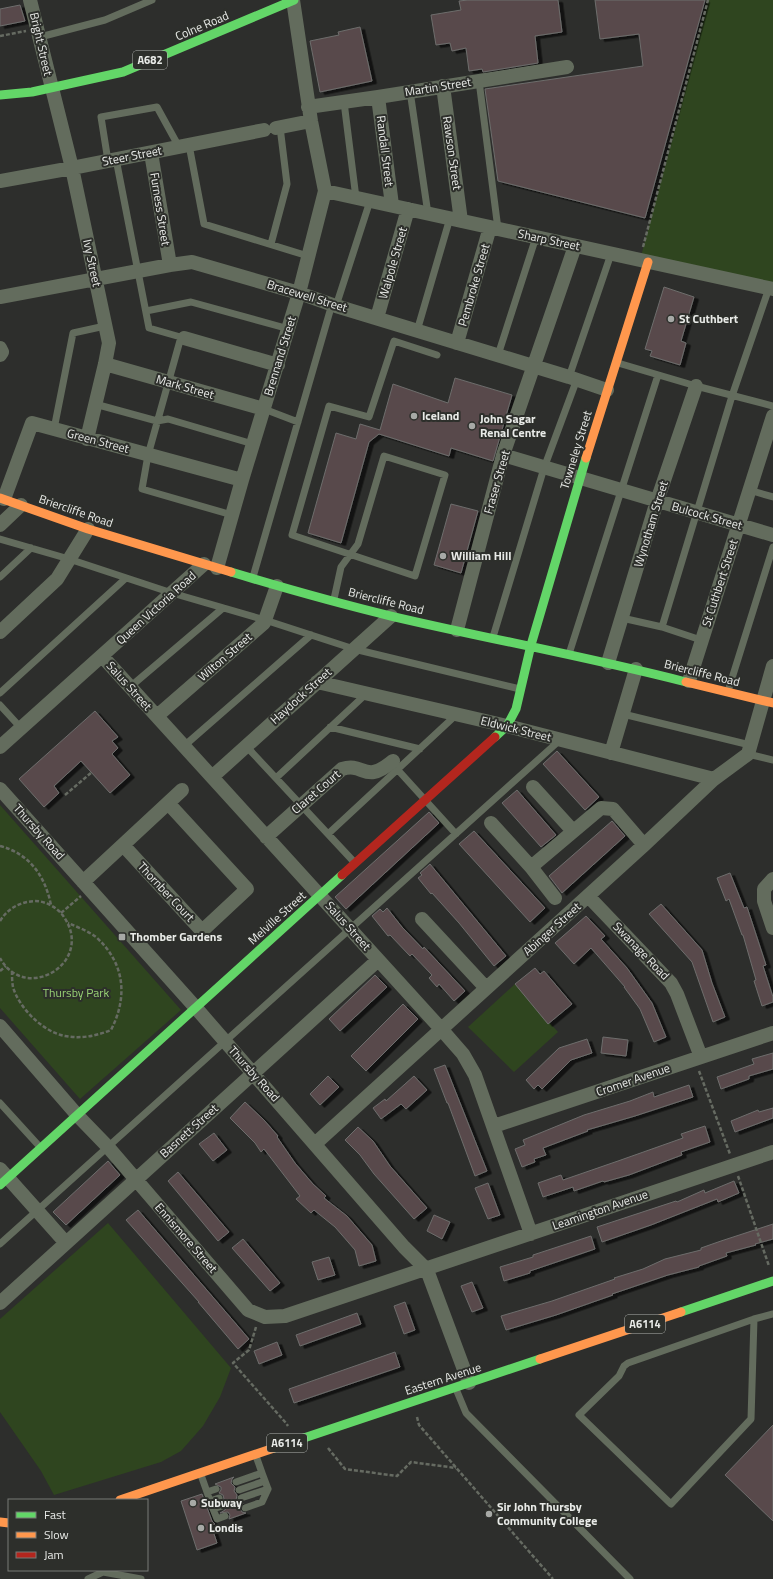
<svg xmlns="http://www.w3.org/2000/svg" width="773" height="1579" font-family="'Titillium Web',sans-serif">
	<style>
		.green { fill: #2f451f }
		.building { fill: #594a4b; stroke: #6d6d6c; filter: url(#shadow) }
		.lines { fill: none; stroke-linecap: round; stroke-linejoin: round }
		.path { stroke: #666b62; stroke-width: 2.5; stroke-dasharray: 4 2; stroke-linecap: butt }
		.lane { stroke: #636c5d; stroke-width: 7 }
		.street { stroke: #636c5d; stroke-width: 14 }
		.fast { stroke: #63d668; stroke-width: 9 }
		.slow { stroke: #ff974d; stroke-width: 9 }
		.jam { stroke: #b3261e; stroke-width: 9 }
		.poi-dot { fill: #a7a9a6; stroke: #2d2f2b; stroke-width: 1.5 }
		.labels { text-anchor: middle; stroke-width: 4; stroke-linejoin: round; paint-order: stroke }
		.shield { fill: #2d2f2b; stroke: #b1b3af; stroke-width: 1 }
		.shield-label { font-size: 11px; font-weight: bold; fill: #e9ebe8 }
		.street-label { font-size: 12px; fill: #e9ebe8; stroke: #2d2f2b }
		.poi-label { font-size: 12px; font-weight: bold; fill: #e9ebe8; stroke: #2d2f2b; text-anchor: start }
		.park-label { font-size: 12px; fill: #98d274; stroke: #2d2f2b }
	</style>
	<defs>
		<filter id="shadow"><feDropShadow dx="4.5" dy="2.5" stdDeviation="0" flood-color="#0009"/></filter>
	</defs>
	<rect width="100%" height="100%" fill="#2d2e2c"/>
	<path class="green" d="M708,0H773V289L640,260Z
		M0,805L181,1010L80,1099L0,1008Z
		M515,984L558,1032L514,1072L468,1027Z
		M108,1223L231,1368L220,1397L203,1426L181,1451L161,1462L54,1495L41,1471L0,1412V1319Z"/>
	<path class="building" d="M468,0H558L562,32L535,36L538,63L483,72L482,69L469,71L466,48L452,51L450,43L436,45L431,15L461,10L459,1Z
		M595,0H705L645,218L498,181L485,89L643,66L639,34L600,39Z
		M20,5L25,21L0,26V9Z
		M360,27L372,81L320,92L310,41L339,35L338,32Z
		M664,287L694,297L681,341L686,343L680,365L650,356L652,351L645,349Z
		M455,378L512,395L493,461L451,448L449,456L379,434L369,442L341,543L308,533L336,433L356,439L360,424L380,430L393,384L448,403Z
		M451,504L478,511L461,573L434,565Z
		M95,711L118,737L112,741L118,748L112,754L130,775L110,793L81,761L54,786L59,793L44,807L19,779Z
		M557,751L599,797L585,810L543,764Z
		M517,790L556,835L541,847L502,803Z
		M429,812L439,823L346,909L335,897Z
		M612,821L625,836L562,893L549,876Z
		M474,831L545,908L530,922L459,844Z
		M430,864L506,956L494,966L459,923L432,893L431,894L418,878L422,875L420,873Z
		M730,873L744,908L747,907L766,965L763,966L773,997V1002L762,1006L754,981L756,980L743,935H742L729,899L726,901L717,878Z
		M661,904L702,950L712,983L725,1017L713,1022L692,962L649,914Z
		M387,908L402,927L423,949L424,947L465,991L454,1001L439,984L437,987L429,978L432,975L412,954L410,956L390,935L388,936L372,916L380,909L383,912Z
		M586,916L605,936L601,939L627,968L652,1003L666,1037L654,1042L640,1009L624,987H625L591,948L574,964L555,943Z
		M535,968L540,974L544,971L572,1004L548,1024L515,984Z
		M375,975L387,987L340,1031L329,1019Z
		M403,1004L418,1019L366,1071L351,1056Z
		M603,1037L628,1040L626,1056L601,1053Z
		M587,1039L592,1053L571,1060L542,1089L538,1085L534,1089L526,1080L559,1048Z
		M773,1053V1069L749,1076V1079L721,1089L717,1077L754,1064L752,1059Z
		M445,1065L487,1171L475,1176L448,1103H447L434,1069Z
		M328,1076L339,1087L320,1105L310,1094Z
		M414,1076L427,1090L406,1109L401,1104L381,1119L373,1108L385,1099L386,1101Z
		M689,1085L693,1097L635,1116L587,1130L588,1131L543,1148L546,1155L534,1159L535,1162L522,1167L515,1149L525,1145L523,1140L584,1115L630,1101L653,1092L654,1097Z
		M245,1102L264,1120L278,1136L277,1137L295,1163L313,1184L326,1196L324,1198L347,1216L372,1245L376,1261L359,1266L355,1250L335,1227L314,1210L311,1213L296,1199L300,1196L264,1149L261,1152L255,1143L230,1118Z
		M773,1108V1118L735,1132L731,1121L758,1110L759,1112Z
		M705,1126L710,1142L681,1152L682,1155L629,1175L604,1182L603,1181L574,1191L573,1187L543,1197L538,1183L561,1175L563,1180L618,1161L683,1138L681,1134Z
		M358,1127L373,1141L390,1166L427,1208L414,1219L374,1174L360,1155L345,1140Z
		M214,1133L227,1150L213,1161L199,1144Z
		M108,1161L120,1175L66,1225L53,1212Z
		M178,1172L229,1232L218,1241L168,1181Z
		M734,1181L739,1193L718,1202L717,1199L651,1225L602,1242L597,1227L676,1201L677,1202L704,1190L705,1193Z
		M488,1183L500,1215L488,1219L475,1188Z
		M138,1210L249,1339L238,1349L198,1302H199L126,1220Z
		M434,1215L450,1222L442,1239L427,1231Z
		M773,1224V1239L755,1244L756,1245L726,1253L727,1256L699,1266V1267L668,1275L612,1294L613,1295L556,1315L506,1330L501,1316L552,1301L615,1279L614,1278L643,1269L665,1259L701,1250V1248L721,1241Z
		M591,1236L595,1249L530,1271V1273L504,1281L500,1267L533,1257V1255Z
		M243,1239L280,1283L270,1291L232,1248Z
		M329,1257L335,1275L318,1280L312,1262Z
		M472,1282L483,1308L472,1312L461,1286Z
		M405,1302L415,1330L404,1334L394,1306Z
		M357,1313L361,1324L300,1346L296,1335Z
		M277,1342L282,1355L259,1364L254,1351Z
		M395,1352L400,1367L294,1403L289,1389Z
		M773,1425V1521L725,1475Z
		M234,1477L232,1479L231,1483L235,1487L234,1491L237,1495L236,1500L240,1503H243L240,1509L242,1512L246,1513L229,1519L230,1515L228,1512L220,1513L225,1510L227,1505L223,1501L224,1499L223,1495L219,1493L221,1490V1487L215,1484Z
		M202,1494L212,1521L215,1524L211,1525L217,1543L197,1550L181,1501Z"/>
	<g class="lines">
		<path class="path" d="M0,36L26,31
			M643,247L708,0
			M65,795L92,772
			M0,846C30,854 45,876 51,905
			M61,913L81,896
			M0,921C8,908 20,902 35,901C46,901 58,908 64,917C95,963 25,1004 0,958
			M0,971L6,966
			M12,971C12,976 12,982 13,987C19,1008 43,1032 65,1036C81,1039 96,1036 111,1030C128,997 125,963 96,937C88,931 77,927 68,923
			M699,1071L730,1154
			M738,1176L769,1266
			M256,1327L249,1350L233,1363L286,1423L288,1426
			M417,1417L419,1425L553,1579
			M328,1448L345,1469L397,1476L411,1462L456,1468"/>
		<path class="lane" d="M40,37L105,20L152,0
			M479,81L498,229
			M410,91L428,214
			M344,102L356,198
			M189,145L204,224L308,256
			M116,159L149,328L184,338
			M108,161L101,117L157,107L179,147
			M271,244L287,184L280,127
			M336,306L370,201
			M146,311L191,302L289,329
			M417,331L450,218
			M181,337L148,455L142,489L232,515
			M498,355L536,237
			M618,363L696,386L773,406
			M569,377L611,254
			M95,404L157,421L168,419L253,444
			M264,409L298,422
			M54,429L73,333L105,326
			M749,490L773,497
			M0,539L69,559L172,593L265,620L354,649L520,689
			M0,577L31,548
			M253,577L332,304
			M334,599L341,567L358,544L384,456L445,475L415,576L292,535L329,406L369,417L394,341L437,355
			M622,618L662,627
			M493,637L544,468L577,379
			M701,640L662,627L732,396L769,288
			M569,654L658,375
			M130,687L223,608
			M728,691L773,547
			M0,693L126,578
			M0,705L21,728
			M623,714L750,745
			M330,727L420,749
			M184,746L311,635
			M246,746L355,863
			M748,754L773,760
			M397,769L456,834
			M276,778L366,694
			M328,834L456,715
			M0,1103L40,1147
			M0,1244L560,740
			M754,1319L751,1419L671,1504L579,1415L619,1376L624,1366L628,1363L754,1319L773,1314
			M456,1389L466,1413L630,1579
			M201,1475L207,1492L216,1489
			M236,1482L262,1473L256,1456
			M239,1490L265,1481L262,1473
			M207,1492L210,1501L219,1498
			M241,1498L268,1489L265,1481
			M211,1505L213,1509L222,1506
			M245,1508L262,1502L268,1489
			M213,1509L217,1519L225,1516
			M88,1579L103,1572L141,1579"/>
		<path class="street" d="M30,0L72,168L109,343L105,364L87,439
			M443,86L461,221
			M378,97L392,205
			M308,107L378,97L567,67
			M276,128L311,121
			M151,153L170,265
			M0,181L72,168L264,130
			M325,191L773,289
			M0,297L170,265L192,262L299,293L336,306L569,377L607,390
			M377,318L408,209
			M184,338L278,365
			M457,343L490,227
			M0,348L2,352L0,355
			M105,364L264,409
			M503,455L773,535
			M4,499L32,423L242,480
			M0,525L21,505
			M217,568L242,480L299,293L325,191L311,121L293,0
			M457,630L503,455L575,246
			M0,632L57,579L88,529
			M102,656L442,1030L463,1054L475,1075L531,1234
			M608,663L657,501L696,386
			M689,681L773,416
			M317,682L507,726L714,779
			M157,716L264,623L277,586
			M0,747L204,564
			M611,753L636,669
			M212,777L391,616
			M533,787L573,831
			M0,789L196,1008L404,1247L427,1270L469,1383
			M491,823L531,867
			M266,837L342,769C365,762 364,785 393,761
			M123,845L202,931L247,889L168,803
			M773,879L764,889V901L773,928
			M83,882L182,790
			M588,896L671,983L677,994L701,1057
			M555,898L531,867L601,808L613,809L644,845
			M422,919L486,988
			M0,1026L78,1116L108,1147L248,1310L265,1317L285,1316L773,1152
			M494,1126L773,1033
			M316,1143L644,845L714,779L748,754L773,666
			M0,1169L66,1243
			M0,1303L378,960"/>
		<path class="fast" d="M0,95L32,92L123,72L294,0
			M231,572C284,588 337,603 391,616C489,639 589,657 686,682
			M495,737L507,726L516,709L531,645L586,458
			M0,1185L342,875
			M681,1312L773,1281
			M274,1448L540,1359"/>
		<path class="slow" d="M586,458L648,262
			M0,498L88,529L231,572
			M686,682L773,703
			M540,1359L681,1312
			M120,1500L274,1448
			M0,1522L9,1523"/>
		<path class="jam" d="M342,875L495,737"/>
	</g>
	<g class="poi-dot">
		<circle cx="671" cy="319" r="4"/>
		<circle cx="414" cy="416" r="4"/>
		<circle cx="472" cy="426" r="4"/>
		<circle cx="443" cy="556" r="4"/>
		<rect x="118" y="933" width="8" height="8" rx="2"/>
		<circle cx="193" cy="1503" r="4"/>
		<circle cx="489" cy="1514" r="4"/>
		<circle cx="201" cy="1528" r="4"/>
	</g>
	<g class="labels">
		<g class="shield">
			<rect x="133" y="51" width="34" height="18" rx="3"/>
			<rect x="625" y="1315" width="40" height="18" rx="3"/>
			<rect x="267" y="1434" width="40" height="18" rx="3"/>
		</g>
		<g class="shield-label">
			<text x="150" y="64">A682</text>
			<text x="645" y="1328">A6114</text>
			<text x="287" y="1447">A6114</text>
		</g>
		<g class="street-label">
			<text transform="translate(202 26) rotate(-23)" y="4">Colne Road</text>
			<text transform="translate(41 44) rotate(77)" y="4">Bright Street</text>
			<text transform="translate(438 87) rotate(-9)" y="4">Martin Street</text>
			<text transform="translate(385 151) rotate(83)" y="4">Randall Street</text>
			<text transform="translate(452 153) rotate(82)" y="4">Rawson Street</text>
			<text transform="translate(132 156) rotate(-11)" y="4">Steer Street</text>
			<text transform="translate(160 209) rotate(81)" y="4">Furness Street</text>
			<text transform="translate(549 240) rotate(12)" y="4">Sharp Street</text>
			<text transform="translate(92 263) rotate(78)" y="4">Ivy Street</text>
			<text transform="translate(393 263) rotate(-74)" y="4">Walpole Street</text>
			<text transform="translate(474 285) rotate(-74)" y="4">Pembroke Street</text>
			<text transform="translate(307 296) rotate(17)" y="4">Bracewell Street</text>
			<text transform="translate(280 356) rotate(-73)" y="4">Brennand Street</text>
			<text transform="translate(185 387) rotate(16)" y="4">Mark Street</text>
			<text transform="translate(98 441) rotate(15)" y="4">Green Street</text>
			<text transform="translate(576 450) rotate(-73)" y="4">Towneley Street</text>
			<text transform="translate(497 482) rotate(-74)" y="4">Fraser Street</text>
			<text transform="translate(76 511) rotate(19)" y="4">Briercliffe Road</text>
			<text transform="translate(707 516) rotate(16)" y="4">Bulcock Street</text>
			<text transform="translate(651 524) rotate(-73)" y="4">Wynotham Street</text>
			<text transform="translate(720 583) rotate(-72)" y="4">St Cuthbert Street</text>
			<text transform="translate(386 601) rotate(14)" y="4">Briercliffe Road</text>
			<text transform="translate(156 608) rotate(-42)" y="4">Queen Victoria Road</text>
			<text transform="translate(225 657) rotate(-41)" y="4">Wilton Street</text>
			<text transform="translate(702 673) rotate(14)" y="4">Briercliffe Road</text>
			<text transform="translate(129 686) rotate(48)" y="4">Salus Street</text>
			<text transform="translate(301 696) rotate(-42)" y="4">Haydock Street</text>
			<text transform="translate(516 729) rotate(14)" y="4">Eldwick Street</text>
			<text transform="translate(316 792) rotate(-41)" y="4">Claret Court</text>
			<text transform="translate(39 832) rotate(48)" y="4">Thursby Road</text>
			<text transform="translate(166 892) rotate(47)" y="4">Thornber Court</text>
			<text transform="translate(277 918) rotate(-42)" y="4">Melville Street</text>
			<text transform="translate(348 926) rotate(48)" y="4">Salus Street</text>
			<text transform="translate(552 929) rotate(-42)" y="4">Abinger Street</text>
			<text transform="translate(641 951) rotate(46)" y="4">Swanage Road</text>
			<text transform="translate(254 1074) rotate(48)" y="4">Thursby Road</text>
			<text transform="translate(633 1080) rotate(-19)" y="4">Cromer Avenue</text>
			<text transform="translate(189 1131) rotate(-42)" y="4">Basnett Street</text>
			<text transform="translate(600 1210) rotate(-19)" y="4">Leamington Avenue</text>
			<text transform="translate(186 1238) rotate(49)" y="4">Ennismore Street</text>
			<text transform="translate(443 1379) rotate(-18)" y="4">Eastern Avenue</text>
		</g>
		<g class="poi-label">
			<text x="679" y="323">St Cuthbert</text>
			<text x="422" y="420">Iceland</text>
			<text x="480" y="423">John Sagar<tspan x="480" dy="14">Renal Centre</tspan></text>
			<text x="451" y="560">William Hill</text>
			<text x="130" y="941">Thomber Gardens</text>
			<text x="201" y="1507">Subway</text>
			<text x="497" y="1511">Sir John Thursby<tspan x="497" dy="14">Community College</tspan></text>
			<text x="209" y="1532">Londis</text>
		</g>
		<g class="park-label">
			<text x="76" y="997">Thursby Park</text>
		</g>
	</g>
	<rect x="8" y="1499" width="140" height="72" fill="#2d2f2b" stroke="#787a77"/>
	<rect x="16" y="1512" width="20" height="6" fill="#63d668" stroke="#787a77"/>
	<text x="44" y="1519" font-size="12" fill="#e9ebe8">Fast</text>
	<rect x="16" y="1532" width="20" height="6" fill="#ff974d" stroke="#787a77"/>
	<text x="44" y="1539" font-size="12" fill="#e9ebe8">Slow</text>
	<rect x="16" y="1552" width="20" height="6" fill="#b3261e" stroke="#787a77"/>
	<text x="44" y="1559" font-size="12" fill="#e9ebe8">Jam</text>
</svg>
